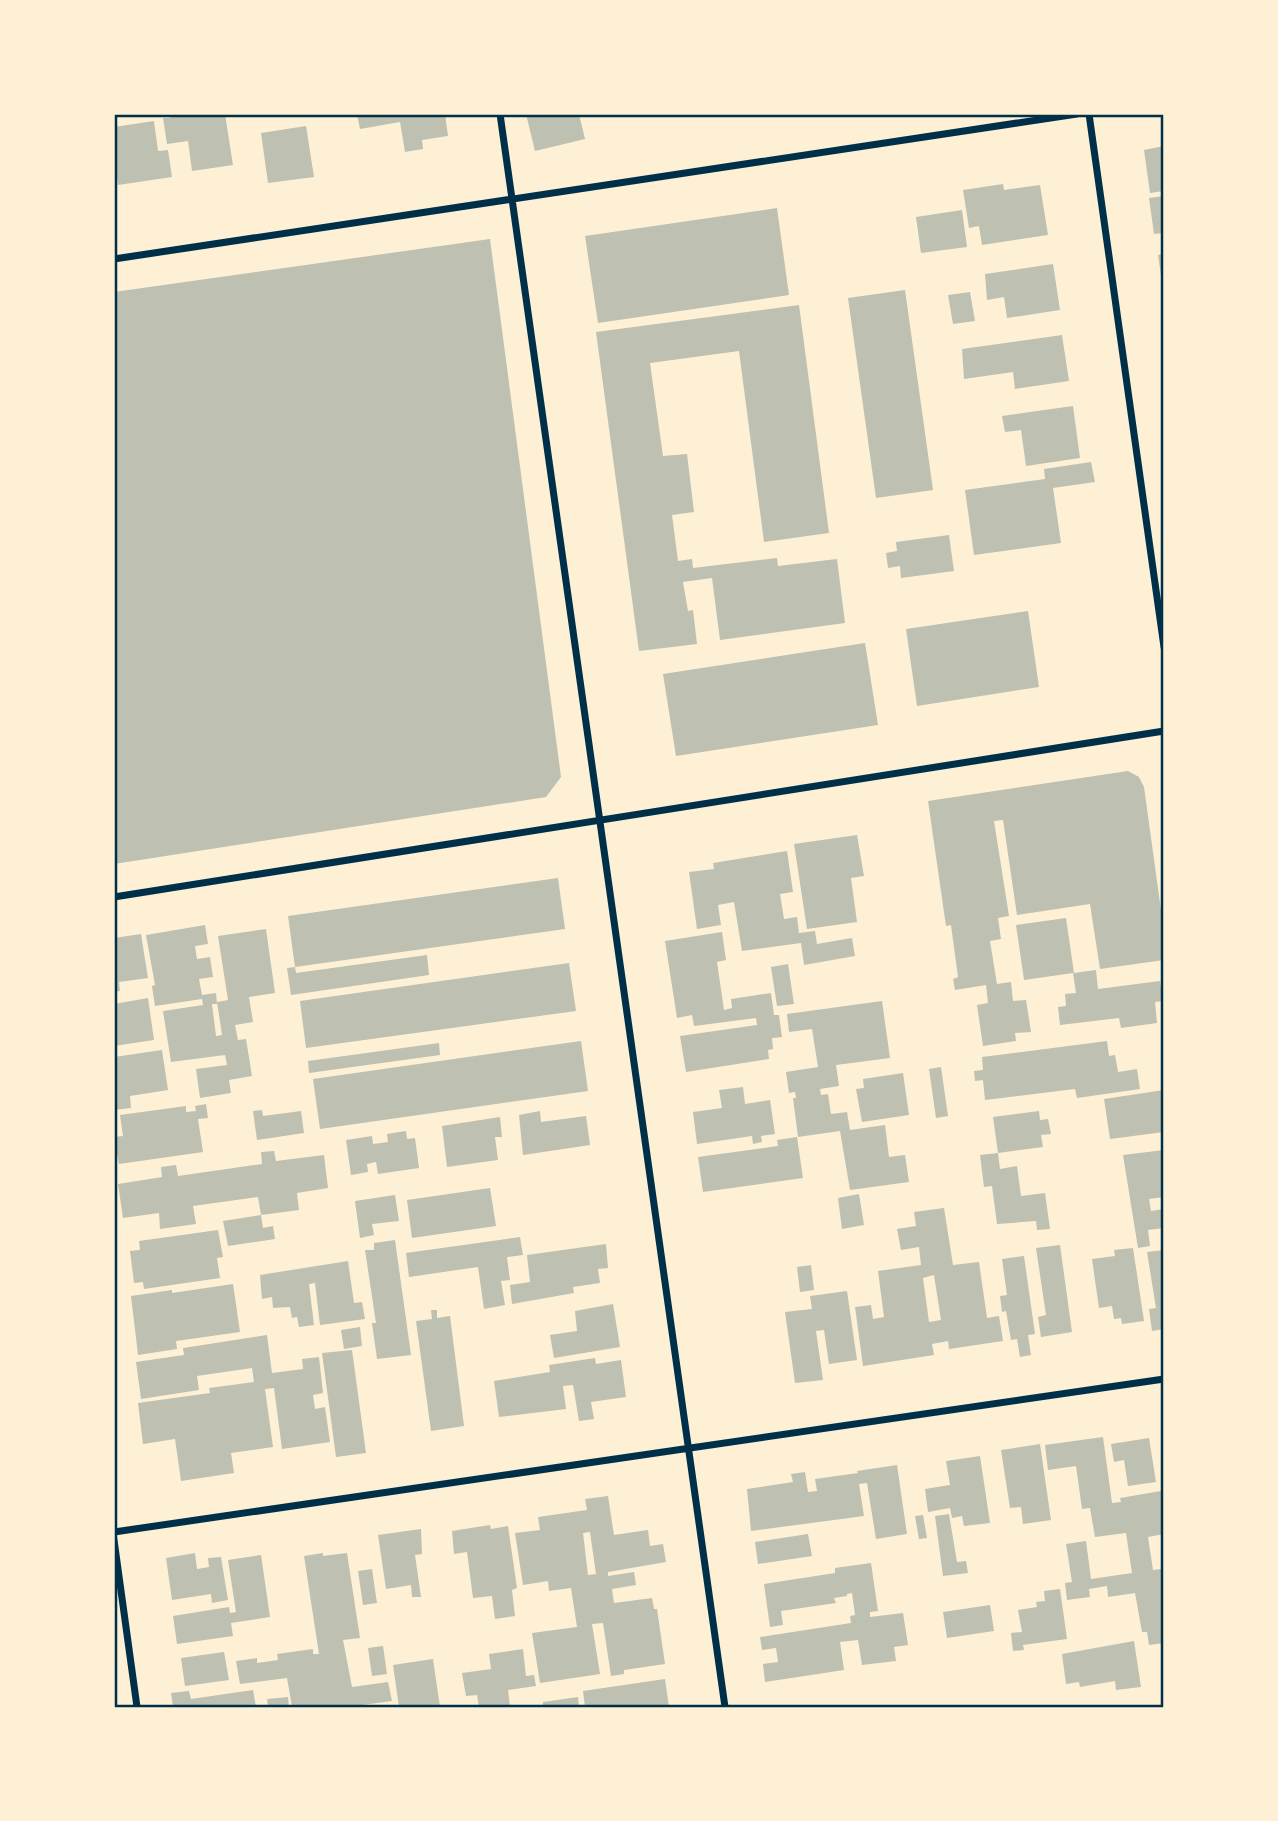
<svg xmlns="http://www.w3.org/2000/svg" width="1278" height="1821" font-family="'Alegreya Sans',sans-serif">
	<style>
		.building { fill: #bec0b2; fill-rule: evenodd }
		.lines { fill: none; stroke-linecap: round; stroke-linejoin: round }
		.minor { stroke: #003049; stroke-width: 7 }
		.neatline { fill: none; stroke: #003049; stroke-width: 2.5 }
	</style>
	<rect width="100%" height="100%" fill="#fdf0d5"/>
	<path class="building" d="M169,114H225L233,165L192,171L188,141L167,144L163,118H170Z
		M357,114H445L448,136L422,140L423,149L405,152L400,122L360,129Z
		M526,114H579L585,139L535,151Z
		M154,121L158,151L168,150L172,177L118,185L114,157V127Z
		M306,126L314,177L268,183L261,133Z
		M1164,146V191L1150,193L1144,150Z
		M1003,184L1004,190L1040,185L1048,235L982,245L979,226L969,228L963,190Z
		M1164,196V233L1154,234L1149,198Z
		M777,208L789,295L598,323L585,236Z
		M962,210L967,247L921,253L916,217Z
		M490,239L561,777L546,797L114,864V292Z
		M1164,254V289H1163L1158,255Z
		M1053,264L1060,310L1007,318L1004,297L987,300L985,274Z
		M905,290L933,490L876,498L848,298Z
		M970,292L975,321L953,324L948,295Z
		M799,305L829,533L764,542L739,351L650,363L663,456L687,454L694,512L672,515L678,561L692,559L693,568L777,558L778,566L837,559L845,623L720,640L712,578L683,582L688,611L693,610L697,644L639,651L596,332Z
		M1062,335L1069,381L1015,389L1013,372L964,379L962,349Z
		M1073,406L1080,458L1026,466L1021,430L1005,432L1002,416Z
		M1091,462L1095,482L1053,488L1061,543L974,555L965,490L1045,479L1044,469Z
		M949,535L954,571L901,578L900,566L888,568L886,553L897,551L896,542Z
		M1028,611L1039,687L917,706L906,629Z
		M865,643L878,725L676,756L663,674Z
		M1128,771L1139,777L1144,787L1164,932V960L1100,969L1090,904L1017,915L1003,820L994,821L1009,916L998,918L1001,939L990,941L997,984L1011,982L1013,1001L1026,1000L1031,1032L1015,1033L1016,1041L983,1046L977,1005L988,1003L986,985L955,990L953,979L958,977L951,925L946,926L928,801Z
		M857,835L864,876L851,878L857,922L807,929L794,844Z
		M787,851L793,892L780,894L784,919L797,917L799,933L815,931L817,944L852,938L855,956L804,965L801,943L742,951L734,902L718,905L721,925L697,929L689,872L714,869L713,863Z
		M558,878L565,929L295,967L288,916Z
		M1066,918L1074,973L1096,970L1098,989L1160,981L1163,1001L1155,1002L1157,1023L1121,1028L1119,1018L1060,1025L1058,1007L1066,1006L1065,994L1076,993L1073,973L1024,980L1016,925Z
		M205,925L208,944L195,946L197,959L210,957L213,977L199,979L202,995L216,993L217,1004H212L216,1036L222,1035L217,1002L228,1000L218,936L266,929L275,993L249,997L253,1022L235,1025L238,1040L246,1039L252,1076L229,1080L231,1093L200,1098L196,1069L227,1065L225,1055L171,1062L163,1011L203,1005L202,999L155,1006L152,986L155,985L146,935Z
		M722,932L726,960L717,962L724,1010L732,1008L731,999L771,993L774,1015H779L782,1037L772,1038L773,1049L768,1050L769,1059L686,1072L680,1036L757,1025L756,1018L694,1026L692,1015L677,1018L665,941Z
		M141,934L148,978L119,982L120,991L114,992V938Z
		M427,955L429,975L291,995L287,968L295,967L296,973Z
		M569,963L576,1011L306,1048L300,1001Z
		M788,964L794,1004L777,1006L771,967Z
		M148,998L154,1040L114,1046V1004Z
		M882,1001L890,1058L836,1065L839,1086L820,1089L821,1095L828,1094L831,1114L847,1112L850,1130L885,1125L889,1157L905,1155L909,1182L850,1190L840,1131L798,1137L793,1098H796L795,1092L789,1093L786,1072L818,1067L812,1029L789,1032L787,1014Z
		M581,1041L588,1091L320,1129L313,1079Z
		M1107,1041L1109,1056L1115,1055L1118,1072L1137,1069L1140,1089L1077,1098L1075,1089L985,1100L983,1080L975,1081L974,1071L983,1070L982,1057Z
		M439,1043L440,1055L309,1073L308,1061Z
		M162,1050L168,1090L130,1096L131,1108L114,1110V1057Z
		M941,1067L948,1116L936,1118L929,1069Z
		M903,1073L909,1115L862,1122L856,1089L864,1088L863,1079Z
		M743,1087L745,1104L770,1100L775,1134L761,1136L762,1142L753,1144L752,1136L697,1144L693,1112L722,1108L719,1090Z
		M1164,1090V1132L1110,1139L1104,1099Z
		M206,1104L208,1118L198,1119L203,1152L119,1164L114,1137L123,1136L120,1115L186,1106V1112L196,1111L195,1106Z
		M262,1110L263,1116L301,1111L304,1133L257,1140L253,1111Z
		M540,1111L541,1122L586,1116L590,1145L523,1155L519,1115Z
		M1039,1111L1040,1120L1048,1119L1051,1134L1041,1135L1043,1147L998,1153L993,1117Z
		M500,1117L502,1137H495L498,1160L447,1167L442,1126Z
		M406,1131L407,1139L415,1138L419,1168L378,1174L376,1162L367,1164L368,1172L351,1175L346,1140L372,1136L373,1144L388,1142L387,1134Z
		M797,1137L803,1178L703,1192L698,1157L778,1146L777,1140Z
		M1164,1150V1197L1149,1199L1151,1211L1164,1209V1228L1148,1230L1150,1246L1138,1248L1123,1155Z
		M274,1151L276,1161L324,1155L328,1188L297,1193L299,1210L261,1215L263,1228L273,1226L275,1239L228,1246L223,1221L261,1215L258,1197L193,1206L196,1224L160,1229L159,1213L123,1218L118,1184L162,1177L161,1167L176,1165L178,1176L262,1164L261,1152Z
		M998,1153L1000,1169L1017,1166L1021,1196L1045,1193L1050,1229L1037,1230L1036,1221L997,1224L992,1186L984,1187L980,1155Z
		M490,1188L496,1226L412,1238L407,1200Z
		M859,1194L864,1225L842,1229L838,1198Z
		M395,1195L399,1221L372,1224L374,1235L360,1238L355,1201Z
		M944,1208L953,1265L979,1262L987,1318L999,1316L1003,1341L949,1349L948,1341L932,1344L934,1355L863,1366L855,1307L871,1305L873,1319L884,1317L878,1271L921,1265L919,1247L901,1250L897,1229L916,1226L914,1212ZM934,1275L941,1320L929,1322L923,1278Z
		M218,1230L223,1257L217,1258L220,1278L144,1289L143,1282L134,1283L130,1251L140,1250L139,1241Z
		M520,1237L523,1255L507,1257L510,1280L501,1281L505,1305L484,1309L478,1267L409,1277L406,1253Z
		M395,1240L411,1355L377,1359L372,1323H376L365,1250H374V1243Z
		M606,1244L608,1268L598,1269L600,1283L573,1287L574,1293L512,1304L510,1285L530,1282L527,1255Z
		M1060,1245L1072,1332L1041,1337L1038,1317L1046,1315L1036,1248Z
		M1133,1248L1144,1321L1122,1324L1121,1318L1114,1319L1112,1306L1099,1308L1092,1259L1115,1256L1114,1250Z
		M1164,1250V1329L1152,1331L1149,1309L1156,1308L1147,1252Z
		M1024,1256L1035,1334L1028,1335L1031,1355L1020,1357L1017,1339L1011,1340L1006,1311L1002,1312L1000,1296L1007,1295L1002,1259Z
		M348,1261L354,1303L362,1302L365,1319L320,1325L315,1283L309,1284L314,1325L299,1327L297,1317L292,1318L290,1307L273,1308L272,1297L262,1299L260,1275Z
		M811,1265L814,1290L800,1292L797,1267Z
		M233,1284L240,1332L176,1341L177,1349L138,1355L131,1296L172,1290V1293Z
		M847,1291L857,1360L829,1364L824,1330L816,1331L823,1380L795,1383L785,1312L812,1309L810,1296Z
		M613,1304L620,1347L554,1358L550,1335L577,1331L575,1311Z
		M431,1310H437V1318L450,1316L464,1426L431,1431L416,1321L432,1319Z
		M360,1327L362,1346L344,1349L341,1330Z
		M267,1335L272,1373L303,1369L302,1359L319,1357L323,1393L313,1395L315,1409L325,1407L330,1442L282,1449L274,1388L265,1389L273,1447L231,1453L234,1473L181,1481L175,1439L143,1444L138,1403L210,1393L209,1388L254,1382L252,1368L197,1376L199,1390L141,1399L136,1362L184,1355L183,1348Z
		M352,1350L366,1453L336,1457L322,1353Z
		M595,1358L596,1364L621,1360L626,1397L591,1402L594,1419L579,1421L573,1385L563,1386L566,1409L499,1417L494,1381L550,1372L549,1365Z
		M1103,1437L1112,1503L1121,1502L1120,1498L1161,1491L1164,1502V1534L1148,1537L1153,1570L1161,1569L1162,1581L1164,1580V1626H1161V1630L1164,1629V1643L1149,1645L1147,1632H1142L1135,1593L1108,1597L1107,1586L1089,1589L1090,1597L1067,1600L1065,1583L1072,1582L1066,1544L1086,1541L1091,1579L1132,1573L1126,1533L1095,1537L1090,1508L1082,1509L1076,1466L1048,1470L1045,1445Z
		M1149,1438L1156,1482L1128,1486L1124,1460L1114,1462L1111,1444Z
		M1040,1444L1051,1520L1023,1524L1021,1507L1010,1508L1001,1450Z
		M980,1456L990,1523L964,1526L962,1516L952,1518L950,1508L928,1512L925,1489L950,1485L946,1461Z
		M897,1465L907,1534L876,1539L867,1483L859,1484L864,1516L751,1531L747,1489L793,1482L791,1474L805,1472L808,1492L817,1491L815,1479L858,1473L857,1471Z
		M608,1496L614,1535L648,1530L650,1546L663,1544L666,1562L608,1572V1576L634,1572L636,1585L612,1589L614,1603L652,1598L654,1609H657L665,1664L624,1670V1674L611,1676L603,1623L592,1624L600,1674L540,1683L532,1633L577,1627L571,1588L549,1591L548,1581L523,1585L515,1533L540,1530L538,1517L587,1510L585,1499ZM590,1532L596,1574L588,1575L583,1533Z
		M949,1514L957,1562L966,1561L968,1573L943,1576L935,1516Z
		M923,1515L927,1538L919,1539L915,1516Z
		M490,1525L491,1529L508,1526L517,1588L512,1590L515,1616L495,1619L492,1596L473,1598L467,1552L454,1554L452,1531Z
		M421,1529L422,1554L415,1555L421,1597H412L411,1585L386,1589L378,1535Z
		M808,1534L812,1556L758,1564L755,1542Z
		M195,1553L197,1569L209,1567L208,1558L221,1557L228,1600L212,1603L211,1594L172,1600L166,1558Z
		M323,1553V1556L347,1553L360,1638L343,1640L352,1687L388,1682L392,1701L347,1707H292L287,1678L240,1684L236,1661L257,1658V1663L278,1660L277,1654L313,1649V1654H319L304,1556Z
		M261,1555L270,1617L231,1623L233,1636L177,1644L173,1616L229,1607L230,1613L236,1612L228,1560Z
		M871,1563L878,1611L870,1612V1617L903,1613L908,1645L894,1647L896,1661L862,1665L858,1640L840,1642L844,1670L765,1682L763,1664L778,1662L776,1648L762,1650L760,1637L851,1623L850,1616L855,1615L852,1593L847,1594V1596L834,1598L836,1603L781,1611L783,1625L770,1627L764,1584L835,1573V1568Z
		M372,1569L377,1603L363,1605L358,1571Z
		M1060,1589L1067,1639L1023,1645L1024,1650L1013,1651L1011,1633L1022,1632L1018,1610L1037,1607L1036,1602L1045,1601L1044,1591Z
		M990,1605L994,1631L947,1638L943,1612Z
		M1134,1641L1141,1687L1116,1690L1115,1681L1080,1687L1079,1682L1066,1684L1062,1654Z
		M383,1646L387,1674L372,1676L368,1648Z
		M523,1649L526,1676L534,1675L536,1686L508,1690L510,1707H479L477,1695L466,1696L462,1673L491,1669L489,1654Z
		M224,1652L229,1680L185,1686L181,1658Z
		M433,1659L440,1707H399L393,1665Z
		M665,1679L669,1707H585L583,1691Z
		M253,1690L256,1707H173L171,1693L189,1691L191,1699Z
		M288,1697L289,1707H268L267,1699Z
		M578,1697L579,1707H543V1702Z"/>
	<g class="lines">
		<path class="minor" d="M500,114L725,1707
			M1089,114L1164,647
			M114,259L1077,114
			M114,897L1164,731
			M114,1532L1164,1379
			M114,1540L137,1707"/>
	</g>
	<rect width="1278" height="1821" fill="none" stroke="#fdf0d5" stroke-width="231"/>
	<rect x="116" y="116" width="1046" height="1590" class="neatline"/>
</svg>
